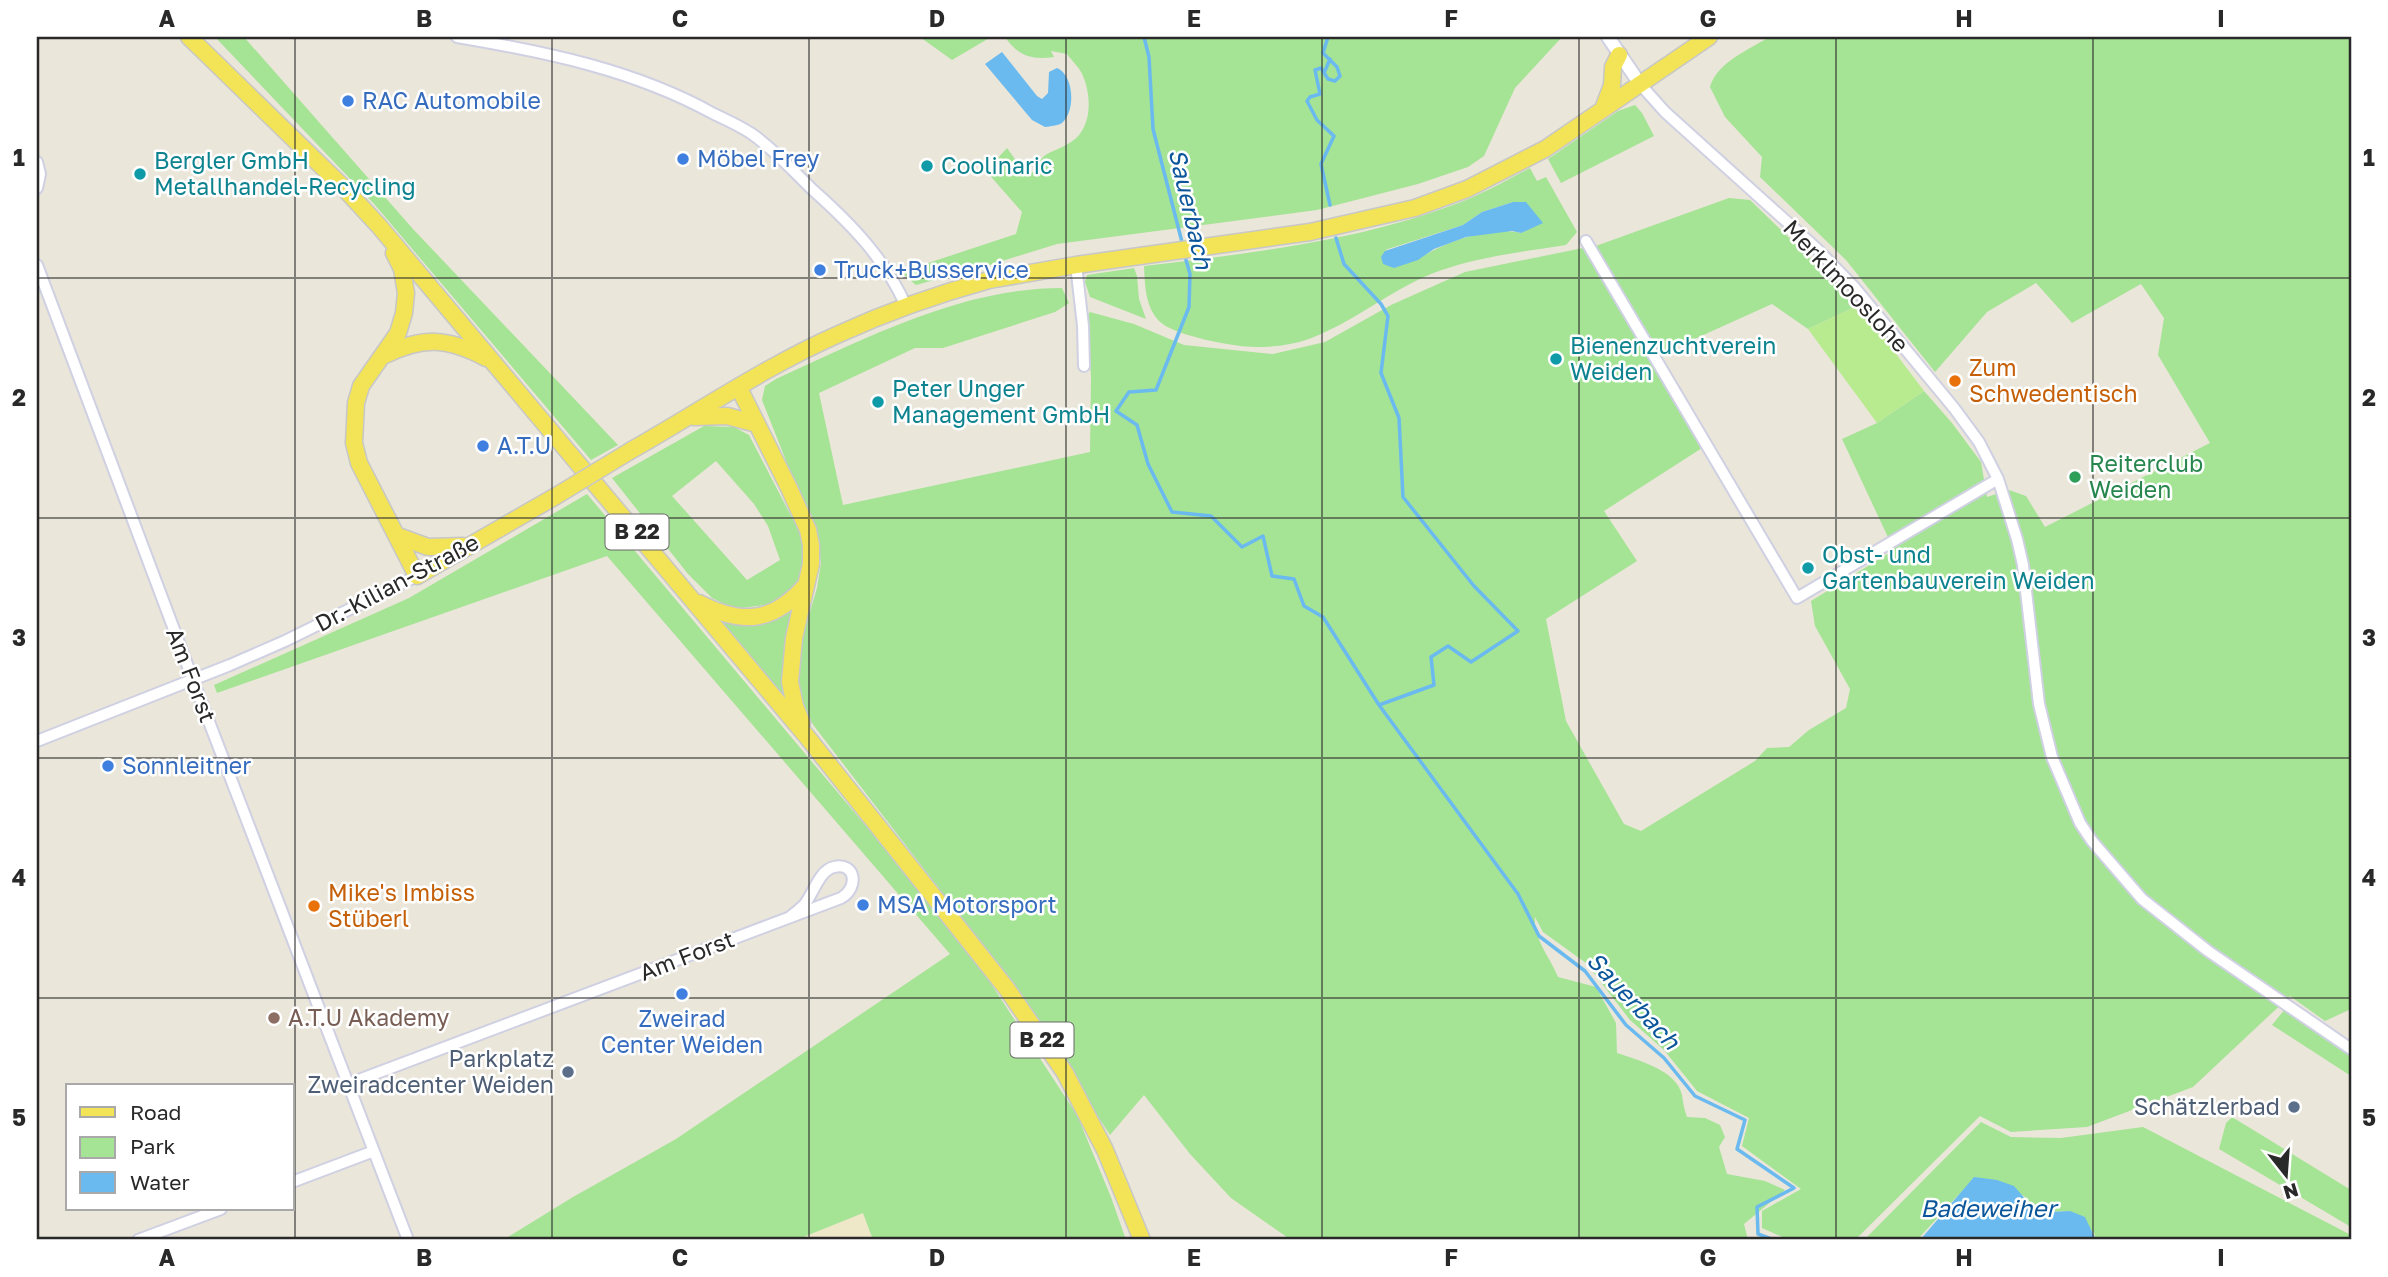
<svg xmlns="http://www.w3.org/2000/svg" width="2388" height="1277" font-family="'Golos Text',sans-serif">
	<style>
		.education { fill: #eee7c8 }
		.green { fill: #a5e395; fill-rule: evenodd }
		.pitch { fill: #b8eb90 }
		.water { fill: #6abaf0 }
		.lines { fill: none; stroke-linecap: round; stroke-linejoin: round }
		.stream { stroke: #6abaf0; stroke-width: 3.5 }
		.minor-casing { stroke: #cfd0e2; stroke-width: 14 }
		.tertiary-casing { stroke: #cfd0e2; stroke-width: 16 }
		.primary-casing { stroke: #c7c7c7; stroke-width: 19 }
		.minor { stroke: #fff; stroke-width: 10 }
		.tertiary { stroke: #fff; stroke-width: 12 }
		.primary { stroke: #f3e457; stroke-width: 16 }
		.primary-bridge-casing { stroke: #c7c7c7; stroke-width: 19; stroke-linecap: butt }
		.primary-bridge { stroke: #f3e457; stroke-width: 16 }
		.grid { fill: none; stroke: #292929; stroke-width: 2; stroke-opacity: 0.55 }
		.shop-dot { fill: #3f7fe0; stroke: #fff; stroke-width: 2.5 }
		.culture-dot { fill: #0f9aa8; stroke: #fff; stroke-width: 2.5 }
		.food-dot { fill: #e8710a; stroke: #fff; stroke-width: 2.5 }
		.leisure-dot { fill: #2e9e5b; stroke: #fff; stroke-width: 2.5 }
		.education-dot { fill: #8d6e63; stroke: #fff; stroke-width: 2.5 }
		.service-dot { fill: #5c6f8a; stroke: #fff; stroke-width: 2.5 }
		.labels { text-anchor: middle; stroke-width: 5; stroke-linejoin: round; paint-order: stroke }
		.shield { fill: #fff; stroke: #696969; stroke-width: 2 }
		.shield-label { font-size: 21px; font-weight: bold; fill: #292929 }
		.shop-label { font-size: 23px; fill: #366cbe; stroke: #fff; text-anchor: start }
		.culture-label { font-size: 23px; fill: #0d838f; stroke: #fff; text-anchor: start }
		.street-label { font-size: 23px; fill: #292929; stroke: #fff }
		.food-label { font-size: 23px; fill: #c56008; stroke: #fff; text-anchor: start }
		.leisure-label { font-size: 23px; fill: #27864d; stroke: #fff; text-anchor: start }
		.education-label { font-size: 23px; fill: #785e54; stroke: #fff; text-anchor: start }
		.service-label { font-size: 23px; fill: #4e5e75; stroke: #fff; text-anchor: end }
		.water-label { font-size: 24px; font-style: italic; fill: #0b559a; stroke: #fff }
		.neatline { fill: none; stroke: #292929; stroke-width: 2.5 }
		.grid-label { font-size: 23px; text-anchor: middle; font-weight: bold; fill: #292929 }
	</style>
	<rect width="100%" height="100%" fill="#ebe6da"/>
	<path class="education" d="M863,1213L873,1240H796Z"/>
	<path class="green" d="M215,37H244L413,229L618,445L591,460L375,205Z
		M920,37H991L952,60Z
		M1005,37H1562L1515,88L1484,156L1468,167L1418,184L1317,210L1057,244L983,267L916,285L901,272L1016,234L1022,212L986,171L1007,148L1025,173L1034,172C1043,149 1053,154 1071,142C1092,129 1092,97 1083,76C1080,68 1072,61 1067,54L1051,51L1054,57C1031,60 1018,56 1005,37Z
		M1769,37H2351V1009L2325,1021L2290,996L2193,1087L2087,1127L2011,1132L1980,1116L1855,1240H1789L1762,1228V1211L1801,1189L1742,1146L1749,1118L1697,1091L1664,1050L1630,1020L1586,963L1543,932L1535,917C1533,939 1550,957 1558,977L1596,987L1616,1023L1617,1053C1637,1060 1677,1070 1682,1095C1683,1102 1684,1109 1687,1117L1705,1118L1720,1125L1725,1137L1719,1147L1727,1174L1765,1181L1785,1190L1744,1224L1748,1240H1291L1231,1198L1190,1154L1144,1095L1110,1135L1008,978L814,726L799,702L798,681L801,642L817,588L821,563L817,539L762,400L765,386L776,379C867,338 961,288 1062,288L1069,303L1055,312L943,348H915L819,393L843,505L1090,452L1091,377L1087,316L1090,312L1134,324L1184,345L1273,354L1325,342L1391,305L1465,272L1583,248L1702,448L1604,511L1637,561L1546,619L1566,721L1624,824L1641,831L1755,761L1767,748L1789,747L1809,730L1846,708L1850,689L1815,626L1811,601L1894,550L1842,439L1877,423L1924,391L1952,423L1981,462L1987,497L2009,490L2026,496L2045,527L2210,443L2158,355L2164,318L2141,284L2072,323L2036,283L1987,312L1935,372L1846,260L1760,177L1762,157L1725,117L1710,87C1717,62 1749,50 1769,37Z
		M1635,105L1642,113L1654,136L1561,183L1548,159L1618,111Z
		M1530,168L1537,181L1546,177L1577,232L1566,245C1520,252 1475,257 1431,274C1388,292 1352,323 1309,339C1292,345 1274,347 1256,347C1235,347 1174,336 1159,321C1145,306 1145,285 1144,266C1253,253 1370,240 1473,197C1492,189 1511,178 1530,168ZM1513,202L1528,229L1521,233C1489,226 1444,242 1417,260L1385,250L1463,225L1482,212Z
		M1729,198L1750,200L1859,305L1808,329L1772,304L1659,355L1593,247Z
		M1134,268L1137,276L1139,299L1146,319L1090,297L1085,282L1087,275Z
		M704,426L734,427L749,435L801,535L806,561L798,583L771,604L735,609L712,598L688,574L612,478ZM716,461L754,504L768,526L780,560L747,580L672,496Z
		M587,494L965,944L1077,1115L1111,1197L1126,1240H873L863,1213L796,1240H503L573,1197L676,1139L950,954L607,556L217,693L214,685L409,598Z
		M798,605L786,700L717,618C755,629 765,627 798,605Z
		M2285,1009L2351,1056V1076L2272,1025Z
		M2232,1117L2351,1190V1227L2219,1149L2226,1123Z
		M1981,1122L2011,1137L2061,1138L2143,1127L2351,1235V1240H2096L2094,1233L2070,1211L2050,1212L2034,1209L2024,1196L1975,1177L1917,1240H1864Z"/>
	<path class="pitch" d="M1859,305L1924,391L1877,423L1808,329Z"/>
	<path class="water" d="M1002,52L1037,96L1042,99L1048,93L1049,72L1057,68C1074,75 1076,111 1062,123C1057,126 1051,126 1045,127L1032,120L985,64Z
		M1513,202H1526L1543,223L1521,233L1512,231L1466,237L1434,249L1418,260L1394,268L1383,264L1381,257L1385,251L1463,225L1482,212Z
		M1974,1177L1997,1180L2014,1186L2034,1209L2050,1212L2070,1211L2085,1217L2096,1240H1920Z"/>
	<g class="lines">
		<path class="stream" d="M1144,37L1149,57L1153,129L1183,246
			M1328,37L1323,53L1337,67L1340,76L1335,81L1328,79L1321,68L1315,70L1320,94L1310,97L1307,101L1317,120L1334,136L1321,164L1330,205
			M1324,73L1330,59
			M1336,238L1344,264L1381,304L1388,316L1381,373L1399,418L1403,497L1474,586L1518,631L1471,662L1448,646L1431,657L1434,685L1379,705
			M1184,253L1190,274L1189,307L1156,390L1129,392L1116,411L1137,425L1148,464L1172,512L1211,516L1242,547L1263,536L1272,576L1294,579L1304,606L1323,617L1379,705L1518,894L1539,936L1585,971L1626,1025L1664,1058L1695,1096L1745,1120L1737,1149L1794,1188L1757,1207L1758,1234L1774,1240"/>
		<g class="minor-casing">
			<path id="minor" d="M457,37C546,52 635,70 714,114C727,120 740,126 752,134C775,150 794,172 814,191C852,225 885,259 906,306
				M1640,84L1665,112L1817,249L1854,287L1954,408L1979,442L1998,479L2017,539L2023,565L2039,704L2052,757L2080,823L2092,841L2142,899L2208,951L2351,1049
				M37,162L40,174L37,188
				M1586,241L1797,598L1998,479
				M37,265L193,680L408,1240
				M1076,265L1083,326L1084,366
				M37,741L230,665L285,641L417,576
				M348,1084L841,898C859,888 856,862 834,867C819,870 813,895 804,905C800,909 795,913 791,916
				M292,1182L374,1151
				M138,1240L221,1209"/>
		</g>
		<g class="tertiary-casing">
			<path id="tertiary" d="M1608,37L1640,84"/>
		</g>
		<g class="primary-casing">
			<path id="primary" d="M189,37L343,187L379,226L808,738L1007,989L1065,1073L1105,1150L1142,1240
				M1603,109L1612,85L1613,67L1619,55
				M394,253L402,269L406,293L404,313L398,333L361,386L356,403L354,443L359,463L417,576L556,496
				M385,355C424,336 448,338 486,358
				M739,388L789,488L808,530L811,545V564L794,638L790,682L795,706L802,723
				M694,417L727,416L757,424
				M630,451C699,412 766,366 839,334C887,312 938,294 989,280L1076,265L1310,232L1415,208L1467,189L1545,149L1709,37
				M398,536L428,547L463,546
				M699,603C742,625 773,623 806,585"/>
		</g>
		<use href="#minor" class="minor"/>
		<use href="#tertiary" class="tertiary"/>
		<use href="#primary" class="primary"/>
		<g class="primary-bridge-casing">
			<path id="primary-bridge" d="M556,496L630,451"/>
		</g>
		<use href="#primary-bridge" class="primary-bridge"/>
	</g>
	<path class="grid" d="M295,37V1240M552,37V1240M809,37V1240M1066,37V1240M1322,37V1240M1579,37V1240M1836,37V1240M2093,37V1240M37,278H2351M37,518H2351M37,758H2351M37,998H2351"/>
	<g class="shop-dot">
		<circle cx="348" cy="101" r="7"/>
		<circle cx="683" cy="159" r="7"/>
		<circle cx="820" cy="270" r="7"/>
		<circle cx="483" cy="446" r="7"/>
		<circle cx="108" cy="766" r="7"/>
		<circle cx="863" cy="905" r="7"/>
		<circle cx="682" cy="994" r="7"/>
	</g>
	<g class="culture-dot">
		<circle cx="927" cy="166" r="7"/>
		<circle cx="140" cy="174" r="7"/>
		<circle cx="1556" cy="359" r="7"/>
		<circle cx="878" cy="402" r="7"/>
		<circle cx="1808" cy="568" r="7"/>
	</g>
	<g class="food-dot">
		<circle cx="1955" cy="381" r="7"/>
		<circle cx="314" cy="906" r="7"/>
	</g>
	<circle class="leisure-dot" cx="2075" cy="477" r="7"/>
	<circle class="education-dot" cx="274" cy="1018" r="7"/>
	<g class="service-dot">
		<circle cx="568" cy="1072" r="7"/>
		<circle cx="2294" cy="1107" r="7"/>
	</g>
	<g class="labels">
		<g class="shield">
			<rect x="605.5" y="514.5" width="63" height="35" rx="5"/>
			<rect x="1010.5" y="1022.5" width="63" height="35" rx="5"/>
		</g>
		<g class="shield-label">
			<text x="637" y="539">B 22</text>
			<text x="1042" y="1047">B 22</text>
		</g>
		<g class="shop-label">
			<text x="362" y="109">RAC Automobile</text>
			<text x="697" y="167">Möbel Frey</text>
			<text x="834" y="278">Truck+Busservice</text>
			<text x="497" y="454">A.T.U</text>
			<text x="122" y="774">Sonnleitner</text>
			<text x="877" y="913">MSA Motorsport</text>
			<text x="682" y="1027" text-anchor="middle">Zweirad<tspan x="682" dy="26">Center Weiden</tspan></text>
		</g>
		<g class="culture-label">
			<text x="154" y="169">Bergler GmbH<tspan x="154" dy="26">Metallhandel-Recycling</tspan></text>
			<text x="941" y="174">Coolinaric</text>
			<text x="1570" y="354">Bienenzuchtverein<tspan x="1570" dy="26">Weiden</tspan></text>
			<text x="892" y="397">Peter Unger<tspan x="892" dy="26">Management GmbH</tspan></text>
			<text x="1822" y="563">Obst- und<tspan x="1822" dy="26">Gartenbauverein Weiden</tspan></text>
		</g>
		<g class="street-label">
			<text transform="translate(1846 286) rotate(47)" y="8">Merklmooslohe</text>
			<text transform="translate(397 583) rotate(-28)" y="8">Dr.-Kilian-Straße</text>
			<text transform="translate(191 675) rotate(69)" y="8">Am Forst</text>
			<text transform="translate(687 956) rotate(-21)" y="8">Am Forst</text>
		</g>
		<g class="food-label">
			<text x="1969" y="376">Zum<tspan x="1969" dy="26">Schwedentisch</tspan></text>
			<text x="328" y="901">Mike's Imbiss<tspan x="328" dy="26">Stüberl</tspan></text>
		</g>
		<g class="leisure-label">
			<text x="2089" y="472">Reiterclub<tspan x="2089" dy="26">Weiden</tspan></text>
		</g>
		<g class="education-label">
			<text x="288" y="1026">A.T.U Akademy</text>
		</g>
		<g class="service-label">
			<text x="554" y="1067">Parkplatz<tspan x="554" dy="26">Zweiradcenter Weiden</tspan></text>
			<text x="2280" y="1115">Schätzlerbad</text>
		</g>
		<g class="water-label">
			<text transform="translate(1190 209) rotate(77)" y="8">Sauerbach</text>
			<text transform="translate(1633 1001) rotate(47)" y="8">Sauerbach</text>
			<text x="1988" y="1217">Badeweiher</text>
		</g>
	</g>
	<rect width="2388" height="1277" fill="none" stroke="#ffffff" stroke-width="77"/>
	<rect x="66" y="1084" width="228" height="126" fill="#ffffff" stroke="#a9a9a9" stroke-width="2"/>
	<rect x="80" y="1107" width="35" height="10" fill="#f3e457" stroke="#a9a9a9" stroke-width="2"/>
	<text x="130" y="1120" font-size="21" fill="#292929">Road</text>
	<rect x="80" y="1137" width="35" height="21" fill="#a5e395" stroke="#a9a9a9" stroke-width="2"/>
	<text x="130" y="1154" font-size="21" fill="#292929">Park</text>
	<rect x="80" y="1172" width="35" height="21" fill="#6abaf0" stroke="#a9a9a9" stroke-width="2"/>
	<text x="130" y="1190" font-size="21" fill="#292929">Water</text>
	<g transform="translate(2286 1175) rotate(163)" stroke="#ffffff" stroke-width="5" paint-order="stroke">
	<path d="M0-5L12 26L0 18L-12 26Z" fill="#292929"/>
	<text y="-10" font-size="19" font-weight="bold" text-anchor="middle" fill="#292929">N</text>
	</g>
	<rect x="38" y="38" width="2312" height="1200" class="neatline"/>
	<g class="grid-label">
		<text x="167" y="27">A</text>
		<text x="424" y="27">B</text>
		<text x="680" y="27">C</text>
		<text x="937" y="27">D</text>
		<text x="1194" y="27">E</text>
		<text x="1451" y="27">F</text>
		<text x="1708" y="27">G</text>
		<text x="1964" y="27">H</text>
		<text x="2221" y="27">I</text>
		<text x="19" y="166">1</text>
		<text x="2369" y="166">1</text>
		<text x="19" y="406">2</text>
		<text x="2369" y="406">2</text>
		<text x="19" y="646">3</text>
		<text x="2369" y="646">3</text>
		<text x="19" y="886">4</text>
		<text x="2369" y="886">4</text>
		<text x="19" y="1126">5</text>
		<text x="2369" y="1126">5</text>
		<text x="167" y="1266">A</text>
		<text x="424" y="1266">B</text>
		<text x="680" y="1266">C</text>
		<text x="937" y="1266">D</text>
		<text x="1194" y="1266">E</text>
		<text x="1451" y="1266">F</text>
		<text x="1708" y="1266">G</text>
		<text x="1964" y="1266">H</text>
		<text x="2221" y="1266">I</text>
	</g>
</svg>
